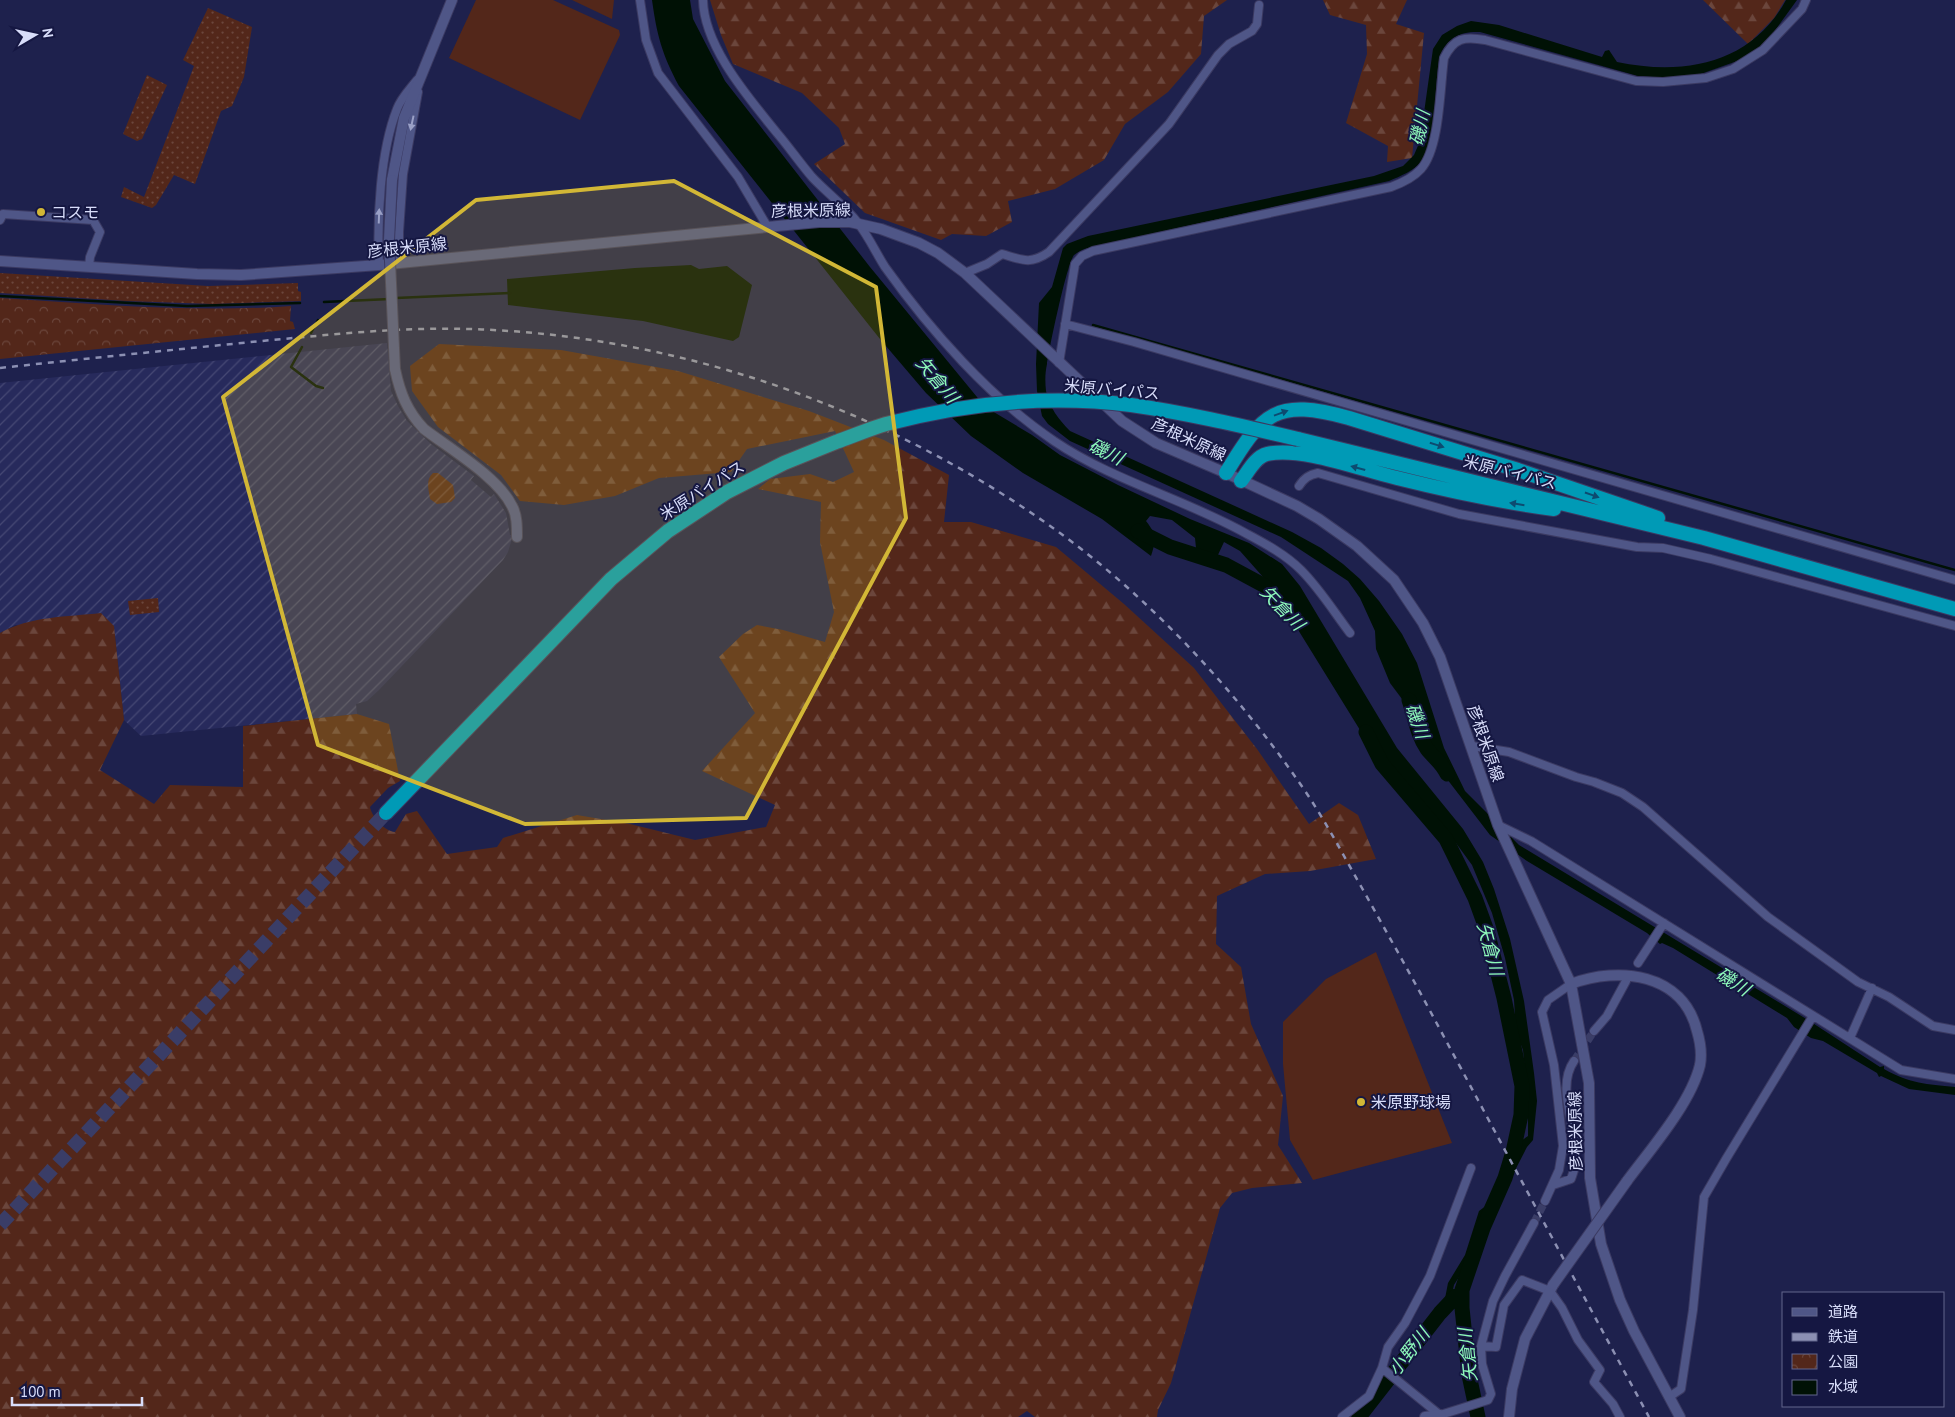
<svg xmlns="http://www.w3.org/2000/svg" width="1955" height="1417" font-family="'PT Sans','Noto Sans JP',sans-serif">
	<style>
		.industrial { fill: url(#industrial-furrows) }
		.grass { fill: url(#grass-dots) }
		.forest { fill: url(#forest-firs) }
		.park { fill: url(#park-crowns) }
		.garden { fill: url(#garden-furrows) }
		.pitch { fill: #53271a }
		.water { fill: #001105 }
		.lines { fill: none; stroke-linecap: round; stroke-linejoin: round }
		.stream { stroke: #001105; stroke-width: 2.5 }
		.river { stroke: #001105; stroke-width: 15 }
		.street-tunnel { stroke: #3a3d67; stroke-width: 8; stroke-dasharray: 8 4; stroke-linecap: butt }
		.highway-tunnel { stroke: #3a3d67; stroke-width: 14; stroke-dasharray: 14 7; stroke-linecap: butt }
		.street-casing { stroke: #3b3a62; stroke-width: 10 }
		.secondary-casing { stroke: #3b3a62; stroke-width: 12 }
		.highway-casing { stroke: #3b3a62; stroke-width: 16 }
		.street { stroke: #4f5687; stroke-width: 8 }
		.secondary { stroke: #4f5687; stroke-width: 10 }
		.highway { stroke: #009ab6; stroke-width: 14 }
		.rail { stroke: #8c90b3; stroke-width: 2.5; stroke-dasharray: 6 6; stroke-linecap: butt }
		.secondary-bridge-casing { stroke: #3b3a62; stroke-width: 12; stroke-linecap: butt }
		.highway-bridge-casing { stroke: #3b3a62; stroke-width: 16; stroke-linecap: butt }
		.secondary-bridge { stroke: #4f5687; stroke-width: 10 }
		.highway-bridge { stroke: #009ab6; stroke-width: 14 }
		.oneway { fill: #9aa0c6 }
		.oneway2 { fill: #0d4b70 }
		.marked { fill: #d2b736; fill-opacity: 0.2; stroke: #d2b736; stroke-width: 4; stroke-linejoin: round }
		.poi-dot { fill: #d2b736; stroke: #151742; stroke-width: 2 }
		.labels { text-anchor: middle; stroke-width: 4; stroke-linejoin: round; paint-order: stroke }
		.street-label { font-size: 16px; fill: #d8ddfa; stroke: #151742 }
		.poi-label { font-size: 16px; fill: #d8ddfa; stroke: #151742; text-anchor: start }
		.water-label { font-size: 18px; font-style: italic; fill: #8df9ba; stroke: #151742 }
	</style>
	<defs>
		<pattern id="industrial-furrows" width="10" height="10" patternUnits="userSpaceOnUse" patternTransform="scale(1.25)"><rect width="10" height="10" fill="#272a5c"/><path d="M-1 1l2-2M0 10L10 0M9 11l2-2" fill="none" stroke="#464874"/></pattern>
		<pattern id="grass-dots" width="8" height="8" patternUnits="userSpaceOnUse" patternTransform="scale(1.25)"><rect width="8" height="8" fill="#53271a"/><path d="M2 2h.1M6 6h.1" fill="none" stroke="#6b463c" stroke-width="1.8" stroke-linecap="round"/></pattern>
		<pattern id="forest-firs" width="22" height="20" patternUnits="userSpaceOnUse" patternTransform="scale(1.25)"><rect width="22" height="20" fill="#53271a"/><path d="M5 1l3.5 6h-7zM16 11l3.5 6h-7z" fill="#6b463c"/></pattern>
		<pattern id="park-crowns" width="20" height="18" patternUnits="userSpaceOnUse" patternTransform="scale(1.25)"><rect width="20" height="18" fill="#53271a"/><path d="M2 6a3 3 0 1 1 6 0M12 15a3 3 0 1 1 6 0" fill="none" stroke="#6b463c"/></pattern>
		<pattern id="garden-furrows" width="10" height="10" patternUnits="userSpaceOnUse" patternTransform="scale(1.25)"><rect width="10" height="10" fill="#53271a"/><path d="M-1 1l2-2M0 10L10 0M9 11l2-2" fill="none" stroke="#6b463c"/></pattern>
	</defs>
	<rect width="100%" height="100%" fill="#1e214d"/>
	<path class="industrial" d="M387,343L391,391L398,406L407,421L431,444L474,476L471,480L491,497L494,494L506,513L510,535H513L508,552L503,560L379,690L367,701L356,704L357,714L141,736L124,720L114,626L15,625L0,633V383Z"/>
	<path class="grass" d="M208,8L252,27L244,77L232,106L221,111L195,184L174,175L156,205L152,208L121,197L124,187L144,197L194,66L183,60Z
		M147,75L167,85L142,139L137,141L123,134Z
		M0,273L208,286L298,283V291L301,292V301L213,304L127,301L0,293Z
		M158,598L159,612L130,615L128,601Z"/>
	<path class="forest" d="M710,0H1227L1204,16L1201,54L1168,92L1125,124L1104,160L1055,189L1008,201L1012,222L986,236L952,234L941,240L865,213L814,164L845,144L839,128L802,93L733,64L721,35Z
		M1323,0H1407L1396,24L1424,33L1412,158L1387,162L1388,146L1346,123L1367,54L1366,25L1330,15Z
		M1703,0H1785L1774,18L1748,44Z
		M439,344L561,350L678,371L809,411L884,440L949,475L944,522H971L1056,547L1124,604L1194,668L1257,749L1309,824L1339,803L1358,815L1376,859L1310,871L1265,874L1217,896L1216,944L1241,967L1251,1024L1283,1096L1278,1145L1302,1183L1252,1188L1232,1193L1220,1208L1171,1383L1158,1410L1157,1417H1035L1027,1411L1018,1417H0V633C30,616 67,617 101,613L114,626L124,720L100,770L154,804L170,785L243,787V726L357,714L389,724L400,781L388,788L370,807C372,817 384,831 395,832L406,814L417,811L447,854L497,847L503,838L577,815L630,824L695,840L766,827L775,805L702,771L755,713L719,657L743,634L757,625L783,630L825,642L834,612L820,542L821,502L758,489L770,479L810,474L833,482L854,472L835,431L747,449L731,472L659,478L615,496L564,505L520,501L501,475L438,427L412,391L410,366Z"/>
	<path class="park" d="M0,298C97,304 194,313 291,306L290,321L293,322L295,329L0,359Z"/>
	<path class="garden" d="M433,473H438L453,485L455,498L451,502L437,504L430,499C429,490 425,480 433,473Z"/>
	<path class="pitch" d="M476,0H553L619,30L620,35L580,120L449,58Z
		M572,0H614L612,19Z
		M1376,952L1452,1143L1313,1180L1290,1140L1283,1064V1022L1326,979Z"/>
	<path class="water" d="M652,0H690L693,19L725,81L870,267L977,397L982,405L1032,435L1060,455L1118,485L1190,519L1249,543L1282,564L1300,586L1397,748L1463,829L1483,862L1494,889L1510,939L1524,1001L1534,1073L1537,1101L1533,1140L1527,1147L1494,1211L1484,1220L1471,1258L1454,1285L1448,1311L1442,1314L1448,1283L1465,1255L1479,1211L1487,1205L1491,1193L1499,1185L1518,1143L1528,1136V1102L1523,1050L1516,1032L1514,1000L1505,958L1492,913L1472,865L1445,828L1390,771L1360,730L1271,586L1240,551L1224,542L1217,557L1203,564L1194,559L1196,548L1195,538L1172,520L1150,516L1146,521C1157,535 1156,540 1151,556L1102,519L1023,473L971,436L926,393L880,339L679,86C662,54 657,36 652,0Z
		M1786,0H1797L1768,40L1759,49L1740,60L1695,76L1668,78L1638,76L1480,32C1461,31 1448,37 1440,55C1434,82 1437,142 1422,161C1413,171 1401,176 1389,181L1088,248C1083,249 1078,252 1074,255C1067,263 1049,349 1047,364C1045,373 1045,382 1046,391C1049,407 1059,420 1070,431L1292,532L1321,548L1343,564L1360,579L1379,601L1402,634L1417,663L1444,748L1465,791L1519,845L1808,1020L1880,1067L1884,1066V1069C1911,1084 1926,1084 1955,1087V1095L1909,1089L1881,1076L1879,1077L1877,1073L1823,1041L1811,1038L1794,1027L1787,1018L1673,948L1662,943L1660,944L1647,933L1527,861L1490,835L1447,779L1411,711L1390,683L1376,649L1375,631L1360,598L1348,581L1281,537L1070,441L1048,424L1042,416L1037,391L1036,364L1039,303L1052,287L1063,248L1067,244L1088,236L1374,176L1403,166L1414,155L1420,141L1433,49L1442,35L1457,26L1471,21L1499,25L1602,57L1605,51L1609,50L1617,62C1684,76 1751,64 1786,0Z
		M691,265L699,269L727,266L752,285L739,337L733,341L643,321L508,305L507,279L635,268Z"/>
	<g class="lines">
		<path class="stream" d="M0,296L187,306L300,303
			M396,298L510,293
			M324,302L390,299
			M1093,325L1955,570
			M311,333L318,320
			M302,347L291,367L316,386L323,388"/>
		<path class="river" d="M1138,531L1170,547L1226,565L1265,586L1294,617
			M1409,700C1415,716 1417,735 1427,749C1434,758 1442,763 1447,774
			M1366,732L1382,764L1446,839L1475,898L1487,931L1504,998L1522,1086L1521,1115L1513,1152L1505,1178L1483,1228L1462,1290V1308L1469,1375L1478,1417
			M1359,1417L1440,1313L1456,1296"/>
		<path class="street-tunnel" d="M1574,1061L1594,1031
			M1534,1223L1545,1201"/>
		<path class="highway-tunnel" d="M0,1225L386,813"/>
		<g class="street-casing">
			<path id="street" d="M640,0L646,40L658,73L738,177L767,226
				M703,0C704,47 749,98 777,133C789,147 800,163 812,177C827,193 845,206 858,223C869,237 876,253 885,267C930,330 990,398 1054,441C1113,481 1185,499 1247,534C1266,544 1286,555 1301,570C1320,589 1334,612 1350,633
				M0,220L3,214L93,220L100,232L90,257L89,267
				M399,263V232L403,174L418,92
				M379,265C377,219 380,152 397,109C401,98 410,89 417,80
				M965,273L987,264L1002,254C1022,260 1030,265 1049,252L1169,124L1218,55L1229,44L1252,31L1257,24L1259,5
				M1065,324L1134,342L1955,580
				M1059,363L1075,264L1082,256L1093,251L1391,187C1402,183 1413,178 1421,169C1440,148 1440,87 1444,58C1454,38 1464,36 1485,40L1636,81L1663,82L1706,78L1733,69L1763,50L1802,9L1806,0
				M1299,486C1304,478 1309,475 1318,473L1459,514L1637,547L1663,548L1711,559L1955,626
				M1472,746L1509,752L1576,777L1594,782L1622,793L1643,807L1768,917L1858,982L1889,997L1933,1026L1955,1030
				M1498,825L1531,841L1901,1070L1955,1079
				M1638,963L1664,923
				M1594,1031L1607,1016L1626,981
				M1850,1038L1872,988
				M1553,1185L1571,1179C1573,1173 1576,1166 1576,1160C1578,1129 1555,1088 1574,1061
				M1545,1201L1559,1170L1563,1146L1554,1065L1542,1012L1548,1000L1571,984
				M1481,1346L1496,1347L1504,1305L1522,1280L1550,1291L1562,1308L1578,1340L1600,1370L1594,1382L1613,1404L1620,1417
				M1382,1368L1440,1415L1488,1400L1491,1394L1482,1364L1481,1346L1493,1301L1505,1276L1534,1223
				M1669,1397L1681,1389L1693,1310L1704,1197L1726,1159L1813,1016
				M1342,1417L1369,1396L1382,1368L1388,1347L1405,1323L1430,1276L1471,1168"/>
		</g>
		<g class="secondary-casing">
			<path id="secondary" d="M392,180L404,118L452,0
				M0,261L197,274L241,275L379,265L819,222H850L881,229L919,243L938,253L965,273L1122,421L1156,443L1226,473L1297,506L1319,519L1357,546L1394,580L1423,623L1440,657L1498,825L1571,984L1589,1083L1590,1178L1601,1244L1620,1300L1634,1331L1680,1417
				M395,369C400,393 407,411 424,429C450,449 498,477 512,506C517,515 517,526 517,537
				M1571,984C1619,966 1683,973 1697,1031C1700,1041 1702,1054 1700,1065C1691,1103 1650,1150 1627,1181
				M1425,1417L1440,1415L1441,1417
				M1509,1417L1512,1389L1525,1339L1553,1285"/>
		</g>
		<g class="highway-casing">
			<path id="highway" d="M1298,439L1704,538L1955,609
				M1226,473C1263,412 1276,398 1349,418L1518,470L1658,518
				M1241,481C1248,472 1255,457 1267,454C1301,446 1362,470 1397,478C1449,491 1501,502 1554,509
				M386,813L611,579L668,531L727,492L784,463L836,442"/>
		</g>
		<use href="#street" class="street"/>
		<use href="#secondary" class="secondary"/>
		<use href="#highway" class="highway"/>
		<path class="rail" d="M0,368C91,358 181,349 272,340C337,334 403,327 469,329C680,335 889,409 1060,533C1153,601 1235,690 1301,785C1324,818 1342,853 1362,888C1387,933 1412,977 1436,1022C1507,1154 1578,1286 1649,1417"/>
		<g class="secondary-bridge-casing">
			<path id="secondary-bridge" d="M392,180L389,240L395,369
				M1553,1285L1627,1181"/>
		</g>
		<g class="highway-bridge-casing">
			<path id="highway-bridge" d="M836,442C853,436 869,429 886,424C965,403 1050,395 1131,405C1187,413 1242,426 1298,439"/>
		</g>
		<use href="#secondary-bridge" class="secondary-bridge"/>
		<use href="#highway-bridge" class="highway-bridge"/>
	</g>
	<defs><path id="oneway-solid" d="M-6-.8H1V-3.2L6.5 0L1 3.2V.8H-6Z" transform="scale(1.25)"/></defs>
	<g class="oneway">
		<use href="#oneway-solid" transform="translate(412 123) rotate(102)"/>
		<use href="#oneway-solid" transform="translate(379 216) rotate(-88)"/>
	</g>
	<g class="oneway2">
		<use href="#oneway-solid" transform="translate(1281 413) rotate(-20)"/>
		<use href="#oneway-solid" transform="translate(1437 445) rotate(17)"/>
		<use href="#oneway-solid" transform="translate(1358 468) rotate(-165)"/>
		<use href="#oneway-solid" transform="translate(1592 495) rotate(19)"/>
		<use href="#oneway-solid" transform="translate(1517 504) rotate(-171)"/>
	</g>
	<path class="marked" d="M674,181L876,287L906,518L746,818L525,824L318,745L223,397L476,200Z"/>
	<g class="poi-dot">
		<circle cx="41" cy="212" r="5"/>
		<circle cx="1361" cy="1102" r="5"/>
	</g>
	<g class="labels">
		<g class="street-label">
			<text transform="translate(811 210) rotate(-1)" y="6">彦根米原線</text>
			<text transform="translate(407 247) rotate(-6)" y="6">彦根米原線</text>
			<text transform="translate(1112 389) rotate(5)" y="6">米原バイパス</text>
			<text transform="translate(1189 439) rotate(25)" y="6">彦根米原線</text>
			<text transform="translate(1510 472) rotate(14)" y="6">米原バイパス</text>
			<text transform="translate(702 490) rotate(-32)" y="6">米原バイパス</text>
			<text transform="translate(1486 743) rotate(71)" y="6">彦根米原線</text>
			<text transform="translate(1575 1131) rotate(-91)" y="6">彦根米原線</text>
		</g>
		<g class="poi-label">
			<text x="51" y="218">コスモ</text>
			<text x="1371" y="1108">米原野球場</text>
		</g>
		<g class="water-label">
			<text transform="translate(1420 128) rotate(-78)" y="6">磯川</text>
			<text transform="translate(937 380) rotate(50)" y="6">矢倉川</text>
			<text transform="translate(1106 452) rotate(26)" y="6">磯川</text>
			<text transform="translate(1282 608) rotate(46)" y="6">矢倉川</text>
			<text transform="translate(1417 721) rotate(70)" y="6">磯川</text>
			<text transform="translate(1490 949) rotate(75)" y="6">矢倉川</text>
			<text transform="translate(1733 982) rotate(32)" y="6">磯川</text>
			<text transform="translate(1409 1352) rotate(-52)" y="6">小野川</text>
			<text transform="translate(1468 1355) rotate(-96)" y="6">矢倉川</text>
		</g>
	</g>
	<rect x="1782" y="1292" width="162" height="115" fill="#151742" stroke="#63668c"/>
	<rect x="1792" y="1308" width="25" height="8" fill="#4f5687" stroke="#63668c"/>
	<text x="1828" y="1317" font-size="15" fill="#d8ddfa">道路</text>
	<rect x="1792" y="1333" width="25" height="8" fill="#8c90b3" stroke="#63668c"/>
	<text x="1828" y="1342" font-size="15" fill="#d8ddfa">鉄道</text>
	<rect x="1792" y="1354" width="25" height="15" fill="url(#park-crowns)" stroke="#63668c"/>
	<text x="1828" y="1367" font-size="15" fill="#d8ddfa">公園</text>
	<rect x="1792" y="1380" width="25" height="15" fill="#001105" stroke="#63668c"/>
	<text x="1828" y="1392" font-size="15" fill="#d8ddfa">水域</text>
	<g transform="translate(35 35) rotate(81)" stroke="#151742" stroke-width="4" paint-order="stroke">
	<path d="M0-4L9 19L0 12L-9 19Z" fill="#d8ddfa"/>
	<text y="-8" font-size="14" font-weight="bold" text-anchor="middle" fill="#d8ddfa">N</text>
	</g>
	<path d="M12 1397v8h130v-8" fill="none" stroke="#d8ddfa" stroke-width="2.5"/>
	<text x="20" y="1397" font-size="15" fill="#d8ddfa" stroke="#151742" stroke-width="4" paint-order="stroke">100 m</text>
</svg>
